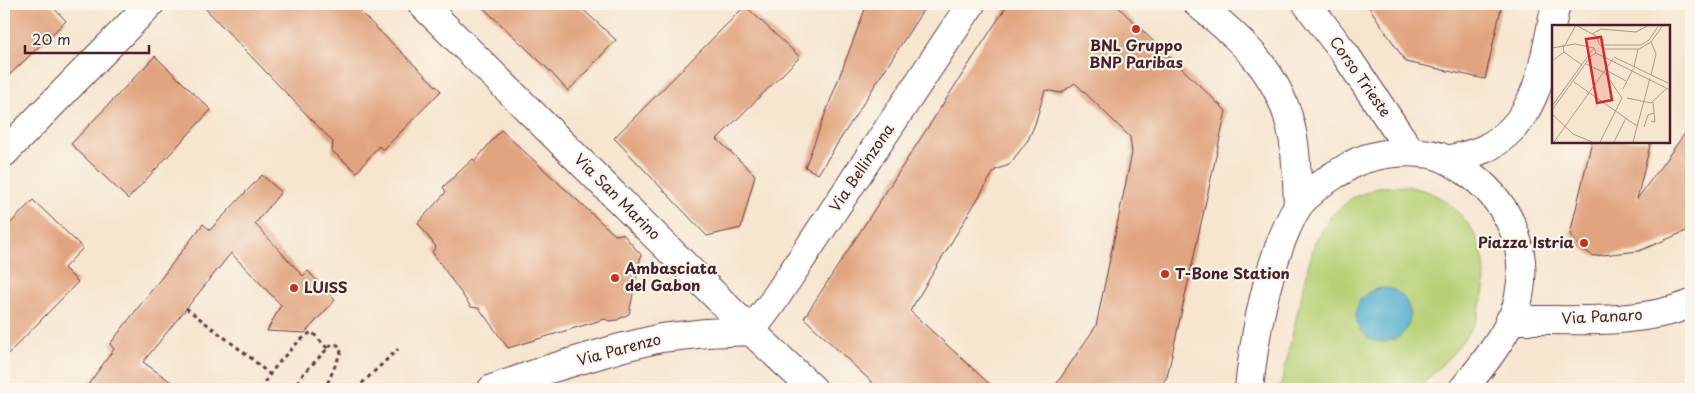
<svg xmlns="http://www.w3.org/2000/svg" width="1695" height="393" font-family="'Playpen Sans',sans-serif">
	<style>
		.green { fill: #b6d075; stroke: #807850 }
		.water { fill: #50adce; stroke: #4d667c }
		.building { fill: #e1a480 }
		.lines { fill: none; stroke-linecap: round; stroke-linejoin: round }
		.minor-casing { stroke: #643d44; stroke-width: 30 }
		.tertiary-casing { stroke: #643d44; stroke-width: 30 }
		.path { stroke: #643d44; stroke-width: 3; stroke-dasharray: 4 4; stroke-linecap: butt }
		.minor { stroke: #fff; stroke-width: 28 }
		.tertiary { stroke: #fff; stroke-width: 28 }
		.poi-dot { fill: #c8321e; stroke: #fbf7ec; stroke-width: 2 }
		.labels { text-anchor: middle; stroke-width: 4.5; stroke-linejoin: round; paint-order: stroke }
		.poi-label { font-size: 15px; font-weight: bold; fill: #4a1f2b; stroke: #fbf7ec; text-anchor: start }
		.street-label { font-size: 15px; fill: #4a1f2b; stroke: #fbf7ec }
		.inset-road { fill: none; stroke: #b1968d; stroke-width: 1 }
		.view { fill: #d62828; fill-opacity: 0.15; stroke: #d62828; stroke-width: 2.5 }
		.inset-edge { fill: none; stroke: #4a1f2b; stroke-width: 2.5 }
	</style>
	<rect width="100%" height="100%" fill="#fbf7ec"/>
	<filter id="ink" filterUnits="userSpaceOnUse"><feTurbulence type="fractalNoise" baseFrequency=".02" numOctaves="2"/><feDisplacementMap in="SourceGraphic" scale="10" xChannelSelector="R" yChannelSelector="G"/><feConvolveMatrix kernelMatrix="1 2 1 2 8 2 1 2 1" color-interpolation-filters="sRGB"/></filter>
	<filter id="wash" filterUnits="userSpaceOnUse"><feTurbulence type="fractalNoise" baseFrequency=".0096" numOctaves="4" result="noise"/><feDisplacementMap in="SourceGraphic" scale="20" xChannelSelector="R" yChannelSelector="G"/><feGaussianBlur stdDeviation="1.12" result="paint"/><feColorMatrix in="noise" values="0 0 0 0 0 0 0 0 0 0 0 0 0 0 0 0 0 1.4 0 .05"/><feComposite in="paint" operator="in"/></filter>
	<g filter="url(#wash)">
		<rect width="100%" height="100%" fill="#f6e5cf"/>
		<path class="green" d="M1408,186C1417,189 1429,191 1437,196C1475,219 1492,257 1482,300C1480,306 1479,313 1477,319C1462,346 1440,367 1418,389H1280L1308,267L1315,242L1330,217L1352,198L1379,187Z"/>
		<path class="water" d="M1356 315a27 27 0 1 1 54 0a27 27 0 1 1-54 0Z"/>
		<g id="blocks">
			<path class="building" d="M4,4H50L66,21L4,80Z
				M201,4H352L441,91L383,150L379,146L357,172L332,151L333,142Z
				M479,4H577L616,40L568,91L547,68Z
				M867,4H927L818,174L805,167Z
				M1008,4H1115L1226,111L1167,377L1158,389H1053L1096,326L1132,153L1130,137L1075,83L1061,93L1045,90L1035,124L1028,140L1009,165L995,170L910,311L995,389H879L804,318Z
				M1367,4H1502L1485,79L1406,62Z
				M745,6L800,57L717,139L755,175L741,228L707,236L614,138Z
				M155,56L211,110L128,199L71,144Z
				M1691,125V229L1639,251L1593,256L1579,246L1570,234L1592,141H1651L1637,199Z
				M501,130L615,235L623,234L641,255L629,314L617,320L609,321L605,319L508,348L479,308L471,307L432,252L436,247L418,223L446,192L443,187L473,159L475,161Z
				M262,175L281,192L255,224L303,276L308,271L335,300L305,333L267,331L281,305L231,253L143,362L181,389H85L114,349L110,344L203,224L210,230Z
				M33,200L83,248L64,268L78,282L4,358V230Z"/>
		</g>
	</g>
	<g filter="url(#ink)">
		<use href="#blocks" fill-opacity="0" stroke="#643d44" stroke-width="1"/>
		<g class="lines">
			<g class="minor-casing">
				<path id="minor" d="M422,4L751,331L813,389
					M4,153L150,4
					M1448,160C1461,156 1476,154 1488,147C1541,119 1544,56 1556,4
					M1510,320C1570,319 1635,326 1691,304
					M492,389L549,369L620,348L661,338L706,333L751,331L772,303L971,4"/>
			</g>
			<g class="tertiary-casing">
				<path id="tertiary" d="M1198,4C1244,42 1282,75 1293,137C1297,159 1297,183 1298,206
					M1307,4L1345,54L1411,152
					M1249,389C1254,340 1263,289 1281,242C1286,230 1291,216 1299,205C1309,191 1322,183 1336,174C1344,170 1351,164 1359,161C1380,153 1408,150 1430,154C1443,156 1453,163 1464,170C1507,199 1529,245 1519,296C1514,327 1483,365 1463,389"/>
			</g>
			<path class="path" d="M186,308L251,358L269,374
				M260,389C271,371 294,342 312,332L328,349
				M292,389L304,373L332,344L338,345L341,352L325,389
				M356,389L398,349"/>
			<use href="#minor" class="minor"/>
			<use href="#tertiary" class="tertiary"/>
		</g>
	</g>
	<g class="poi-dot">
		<circle cx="1136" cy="29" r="5"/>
		<circle cx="1584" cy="243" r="5"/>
		<circle cx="1165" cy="274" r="5"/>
		<circle cx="615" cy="278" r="5"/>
		<circle cx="294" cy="288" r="5"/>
	</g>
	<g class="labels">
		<g class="poi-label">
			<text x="1136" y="51" text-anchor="middle">BNL Gruppo<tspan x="1136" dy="17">BNP Paribas</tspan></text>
			<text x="1574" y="248" text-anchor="end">Piazza Istria</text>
			<text x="625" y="274">Ambasciata<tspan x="625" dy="17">del Gabon</tspan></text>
			<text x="1175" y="279">T-Bone Station</text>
			<text x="304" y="293">LUISS</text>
		</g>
		<g class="street-label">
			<text transform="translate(1360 77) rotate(55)" y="5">Corso Trieste</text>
			<text transform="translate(862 168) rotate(-56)" y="5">Via Bellinzona</text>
			<text transform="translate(617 197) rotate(45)" y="5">Via San Marino</text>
			<text transform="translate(1602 317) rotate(-3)" y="5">Via Panaro</text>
			<text transform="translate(619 350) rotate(-15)" y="5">Via Parenzo</text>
		</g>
	</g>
	<g transform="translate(1552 25)">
		<rect width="118" height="118" fill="#f6e5cf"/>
		<path class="inset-road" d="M24,0L44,11L47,19M40,9L49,4L84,7L97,0M47,19L54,24H87L99,17L111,0M13,20L24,0M51,20H89L97,15L107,0M0,23L23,19L42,23M42,23L44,28L118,65M12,27L30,40M62,32L116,58M0,36L12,27L11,20M34,39L53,48L70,73L48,117M82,42L86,24M54,45L74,56M99,50L104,29L99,17M22,57L85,101M71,64L81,44M75,73L99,78L115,63M0,81L41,24M0,85L39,31L44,28M0,89L21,109L40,117M99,96L103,97L101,77M92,102L96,90L102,88M2,117L61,34M62,117L74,93M81,117L98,53"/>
		<path class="view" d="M49,12L60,75L45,78L34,14Z"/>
		<rect width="118" height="118" class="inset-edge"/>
	</g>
	<rect width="1695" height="393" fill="none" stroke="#fbf7ec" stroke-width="20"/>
	<path d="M25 45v8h124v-8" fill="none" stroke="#4a1f2b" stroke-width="2.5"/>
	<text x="32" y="45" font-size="15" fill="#4a1f2b" stroke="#fbf7ec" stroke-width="4" paint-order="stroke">20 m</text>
</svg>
